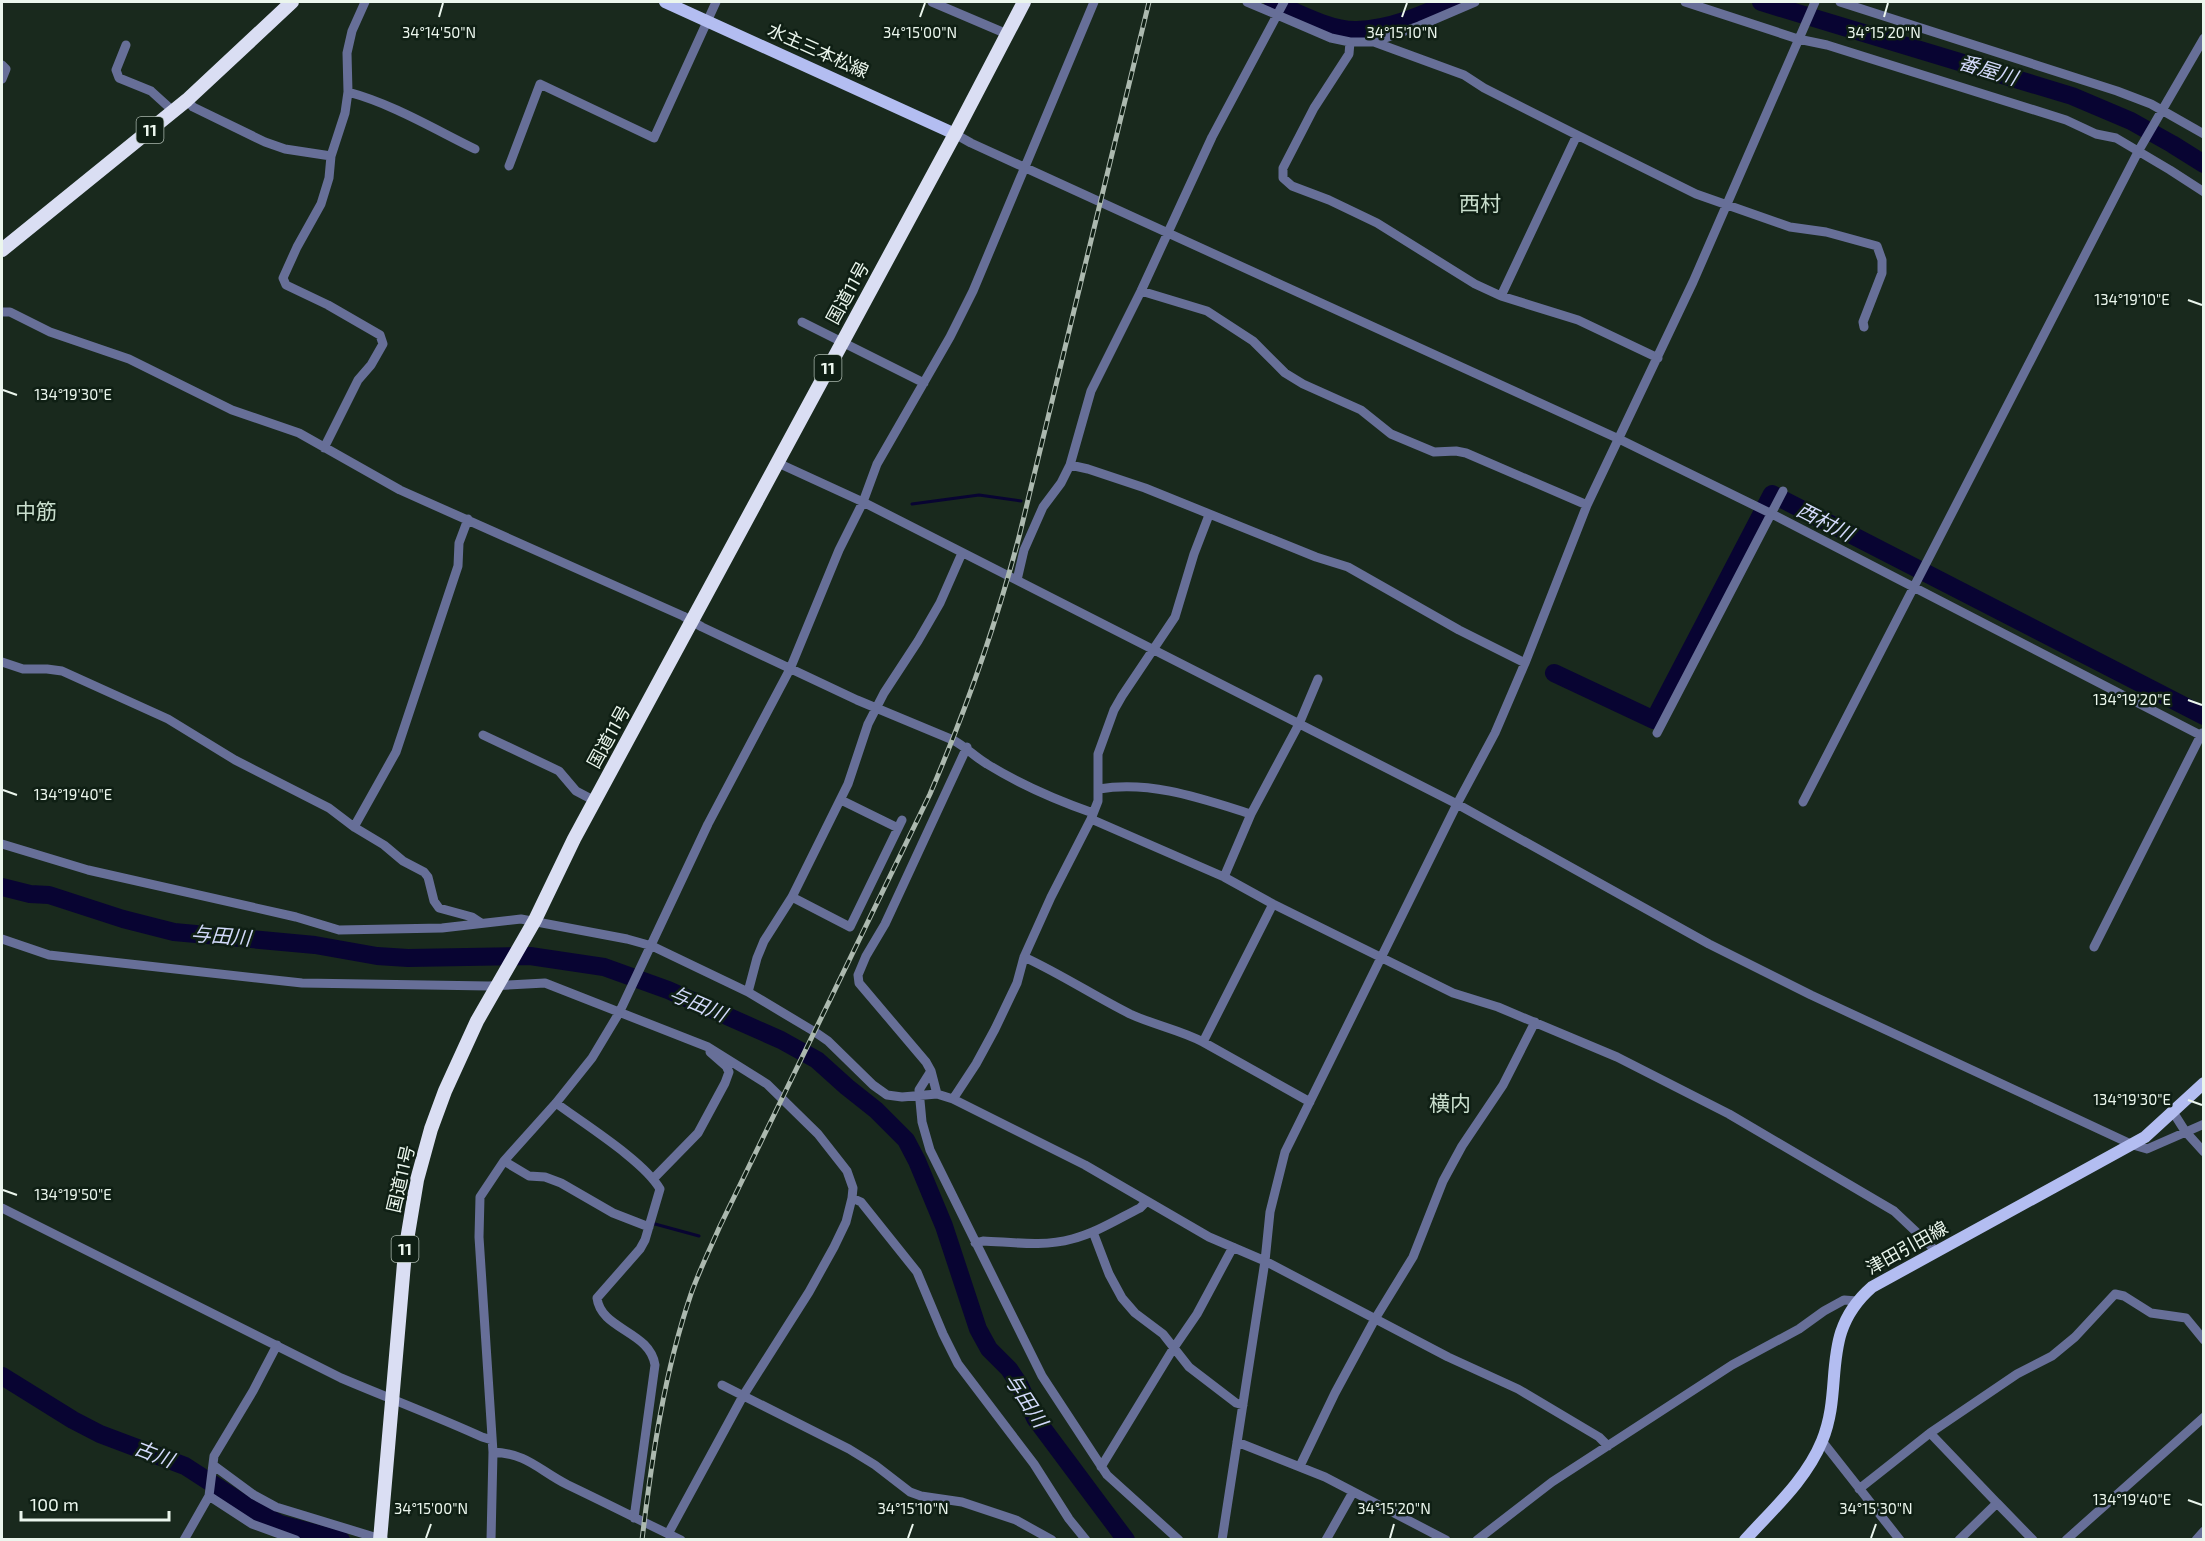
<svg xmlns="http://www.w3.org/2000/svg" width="2205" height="1541" font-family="'Exo 2','Noto Sans JP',sans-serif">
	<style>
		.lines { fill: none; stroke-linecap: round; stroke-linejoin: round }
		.stream { stroke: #080432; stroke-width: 3 }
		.river { stroke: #080432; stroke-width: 18 }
		.minor { stroke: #676f98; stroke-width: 9 }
		.major { stroke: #b3bdf1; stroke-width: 12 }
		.highway { stroke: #dadef3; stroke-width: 14 }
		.rail-casing { stroke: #acb9af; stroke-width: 5 }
		.rail { stroke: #0f1f14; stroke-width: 3; stroke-dasharray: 9; stroke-linecap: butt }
		.ticks { fill: none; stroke: #ebf6ed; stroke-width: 2 }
		.labels { text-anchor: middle; stroke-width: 5; stroke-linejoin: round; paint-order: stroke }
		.shield { fill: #0f1f14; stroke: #a9b6ac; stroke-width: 1.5 }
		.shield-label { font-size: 16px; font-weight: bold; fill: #ebf6ed }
		.street-label { font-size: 18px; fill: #ebf6ed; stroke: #0f1f14 }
		.water-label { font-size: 20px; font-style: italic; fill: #d3dafb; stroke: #0f1f14 }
		.quarter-label { font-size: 21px; fill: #cadfce; stroke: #0f1f14 }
		.ticks-label { font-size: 15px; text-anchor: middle; fill: #ebf6ed; stroke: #0f1f14; stroke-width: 5; stroke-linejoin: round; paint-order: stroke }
	</style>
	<rect width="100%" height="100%" fill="#19291d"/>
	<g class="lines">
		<path class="stream" d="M912,504L979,495L1021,501
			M655,1224L699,1236"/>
		<path class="river" d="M1273,2C1296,12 1331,31 1357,30C1390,29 1422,15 1451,2
			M1761,2L2072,96L2131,121L2172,144L2204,164
			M1554,673L1654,720L1772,494L2204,716
			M2,887L30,894L49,895L123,919L174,932L315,945L377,956L408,958L530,956L604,967L668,990L781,1040L817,1060L847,1087L876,1110L906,1140L917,1161L944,1226L978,1329L989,1349L1009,1369L1019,1384L1035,1418L1126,1540
			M2,1376L73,1420L100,1434L185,1466L250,1508L280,1524L341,1540"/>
		<path class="minor" d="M932,2L1007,34
			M1247,2L1331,38L1350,42H1374L1464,75L1484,88L1577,135L1696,194L1790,227L1826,232L1877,246L1882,260V273L1863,322L1864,327
			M1685,2L1798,39L1827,45L2066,120L2096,134L2116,138L2170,170L2204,192
			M1840,2L2117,91L2151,104L2204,134
			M1350,42L1349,54L1314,108L1283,168V178L1292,186L1329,200L1377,223L1475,284L1501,296L1578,320L1658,358
			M1374,42L1419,26L1475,2
			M126,45L116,70L119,78L151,91L173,111
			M2,65L6,69L2,79
			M348,92C393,104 434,129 475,149
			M187,100L193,107L265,142L285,149L331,156
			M955,134L971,143L1619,439L1770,513L2204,737
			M509,166L540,84L654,138L716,2
			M1141,291L1207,311L1253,341L1285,373L1303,384L1361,410L1391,434L1434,452L1456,451L1466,453L1587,505
			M1501,296L1577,135
			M2,312H10L50,332L129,359L232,410L299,433L400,490L683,616L702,627L857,700L953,740C966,747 975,757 987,764C1021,785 1056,800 1093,813
			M802,322L924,383
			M324,448L358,380L371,365L383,344L380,335L328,305L286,285L283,278L297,247L321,204L329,178L331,156L345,113L348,92L347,53L352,31L365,2
			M778,463L863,502L1457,804L1709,944L1811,995L2133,1145L2147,1149L2204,1124
			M1070,465L1088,469L1145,488L1316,557L1348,567L1459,630L1525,663
			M1017,580L1024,550L1043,507L1061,483L1070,465L1091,391L1141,291L1212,137L1284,2
			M2,662L23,669H47L62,671L168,719L235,760L329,808L354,827L384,845L403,861L424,872L428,877L434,901L439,908L472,917L481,923
			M1657,733L1783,491
			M483,735L559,771L576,791L595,801
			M1099,789C1151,780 1203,799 1251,814
			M841,800L898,828
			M1803,802L2139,150L2204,38
			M1091,819L1224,877L1273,904L1453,993L1498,1007L1617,1057L1729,1114L1894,1211L1929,1244L1936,1252
			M354,827L396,752L458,566L459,543L468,519
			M2,844L88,870L296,917L339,930L442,928L521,919L627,939L652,946L748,992L815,1032L828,1041L873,1085L887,1095L902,1097L937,1094L953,1099L1085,1165L1209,1237L1265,1261L1448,1357L1518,1389L1599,1437L1608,1446
			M1224,877L1251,814L1299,724L1318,679
			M792,897L850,927L902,820
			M2,939L49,955L302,983L489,986L545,983L708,1047L767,1084L818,1134L847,1171L853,1188L852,1198L846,1222L834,1247L809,1292L743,1396L668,1534
			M2094,947L2202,733
			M1024,957C1061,974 1094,996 1130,1014C1154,1025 1180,1030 1203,1042L1310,1102
			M748,992L757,958L764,941L792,897L848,784L868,724L884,693L918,641L940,603L962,553
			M1203,1042L1273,904
			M931,1071L919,1090L922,1122L930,1150L1042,1376L1107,1475L1179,1540
			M937,1094L931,1071L926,1062L859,983L858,975L866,956L885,924L967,747
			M953,1099L976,1064L995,1029L1017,983L1024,957L1051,897L1091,819L1098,801V754L1114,710L1122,696L1175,617L1194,554L1209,515
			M556,1103C584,1124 644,1161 660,1189L645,1240L640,1249L597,1298C601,1330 650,1331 655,1365L634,1518
			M2173,1112L2185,1131L2204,1152
			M504,1161L529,1176L545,1177L561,1183L613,1213L649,1227
			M654,1178L698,1133L725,1083L729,1072L726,1066L710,1052
			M852,1198L861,1202L917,1272L943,1334L958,1364L1034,1464L1069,1519L1086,1540
			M2,1208L341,1378C388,1398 436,1416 482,1437L492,1440
			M1093,1232L1109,1274L1122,1298L1135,1313L1163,1334L1189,1367L1236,1403L1243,1405
			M975,1243L983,1241C1011,1242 1044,1247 1072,1239C1096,1233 1118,1219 1140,1208L1146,1202
			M722,1385L849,1449L875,1465L910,1492L921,1496L962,1502L1016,1520L1052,1540
			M1930,1433L1997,1503
			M1822,1441L1900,1540
			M1237,1442L1325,1477L1446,1540
			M493,1452C529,1454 538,1470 568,1485C606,1503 643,1522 681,1540
			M213,1465L254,1495L276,1507L384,1540
			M1300,1466L1335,1393L1375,1319L1413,1257L1443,1181L1462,1146L1503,1085L1535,1022
			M1101,1467L1173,1349L1197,1314L1233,1247
			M1859,1489L1930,1433L2017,1374L2052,1356L2075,1337L2115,1294L2124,1296L2151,1313L2186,1318L2204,1340
			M209,1496L252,1524L296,1540
			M184,1540L209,1496L214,1456L253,1391L277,1345
			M491,1540L493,1452L479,1237L480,1197L504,1161L556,1103L592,1058L619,1013L708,824L790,669L839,550L863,502L877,464L950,337L973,291L1094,2
			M1222,1540L1265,1261L1270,1212L1285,1152L1457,804L1495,733L1525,663L1587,505L1693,282L1815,2
			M1326,1540L1353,1492
			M1477,1540L1552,1482L1732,1365L1799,1329L1824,1311L1844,1300L1857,1301
			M1959,1540L1997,1503L2033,1540
			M2066,1540L2204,1417
			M2196,1540L2204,1531"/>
		<path class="major" d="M665,2L955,134
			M1745,1540C1773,1509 1806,1480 1822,1441C1845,1385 1818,1334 1872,1287L2145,1137L2204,1083"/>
		<path class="highway" d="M2,250L187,100L292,2
			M380,1540L405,1252L417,1180L431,1129L445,1091L477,1021L535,920L574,839L955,134L1024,2"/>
		<g class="rail-casing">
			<path id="rail" d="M642,1540C652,1457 664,1373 691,1294C699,1271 710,1249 720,1226L930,794C966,710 996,625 1019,537L1149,2"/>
		</g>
		<use href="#rail" class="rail"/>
	</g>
	<path class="ticks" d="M439,17L443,3M920,17L925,3M1402,17L1407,3M1884,17L1888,3M2188,300L2202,305M3,390L17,395M2188,700L2202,705M3,790L17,795M2188,1100L2202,1105M3,1190L17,1195M2188,1500L2202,1505M426,1538L431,1524M908,1538L913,1524M1390,1538L1394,1524M1871,1538L1876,1524"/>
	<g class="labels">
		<g class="shield">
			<rect x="136.5" y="117" width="27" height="26" rx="4.5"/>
			<rect x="814.5" y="355" width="27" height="26" rx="4.5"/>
			<rect x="391.5" y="1236" width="27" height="26" rx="4.5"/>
		</g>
		<g class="shield-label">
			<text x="150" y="136">11</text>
			<text x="828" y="374">11</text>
			<text x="405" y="1255">11</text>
		</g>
		<g class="street-label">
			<text transform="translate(818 51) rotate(24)" y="6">水主三本松線</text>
			<text transform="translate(848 293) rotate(-61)" y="6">国道11号</text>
			<text transform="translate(609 737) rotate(-61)" y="6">国道11号</text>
			<text transform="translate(401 1179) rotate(-77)" y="6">国道11号</text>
			<text transform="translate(1907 1248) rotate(-29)" y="6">津田引田線</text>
		</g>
		<g class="water-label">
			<text transform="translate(1988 70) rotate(17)" y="7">番屋川</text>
			<text transform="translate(1825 522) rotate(27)" y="7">西村川</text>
			<text transform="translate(221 936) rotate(5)" y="7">与田川</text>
			<text transform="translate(698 1004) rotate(23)" y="7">与田川</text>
			<text transform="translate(1026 1400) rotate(57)" y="7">与田川</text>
			<text transform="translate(154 1454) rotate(21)" y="7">古川</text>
		</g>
		<g class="quarter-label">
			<text x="1480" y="211">西村</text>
			<text x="36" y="519">中筋</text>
			<text x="1450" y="1111">横内</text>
		</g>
	</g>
	<g class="ticks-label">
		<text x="439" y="38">34°14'50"N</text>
		<text x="920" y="38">34°15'00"N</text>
		<text x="1402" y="38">34°15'10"N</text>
		<text x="1884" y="38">34°15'20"N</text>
		<text x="2132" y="305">134°19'10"E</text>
		<text x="73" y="400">134°19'30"E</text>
		<text x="2132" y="705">134°19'20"E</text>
		<text x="73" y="800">134°19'40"E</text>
		<text x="2132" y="1105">134°19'30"E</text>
		<text x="73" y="1200">134°19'50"E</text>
		<text x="2132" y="1505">134°19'40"E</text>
		<text x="431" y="1514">34°15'00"N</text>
		<text x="913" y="1514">34°15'10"N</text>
		<text x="1394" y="1514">34°15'20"N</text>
		<text x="1876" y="1514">34°15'30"N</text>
	</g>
	<rect width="2205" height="1541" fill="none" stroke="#ebf6ed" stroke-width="6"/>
	<path d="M21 1511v9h148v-9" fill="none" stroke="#ebf6ed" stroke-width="3"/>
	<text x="30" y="1511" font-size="18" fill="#ebf6ed" stroke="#0f1f14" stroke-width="4.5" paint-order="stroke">100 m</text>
</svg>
